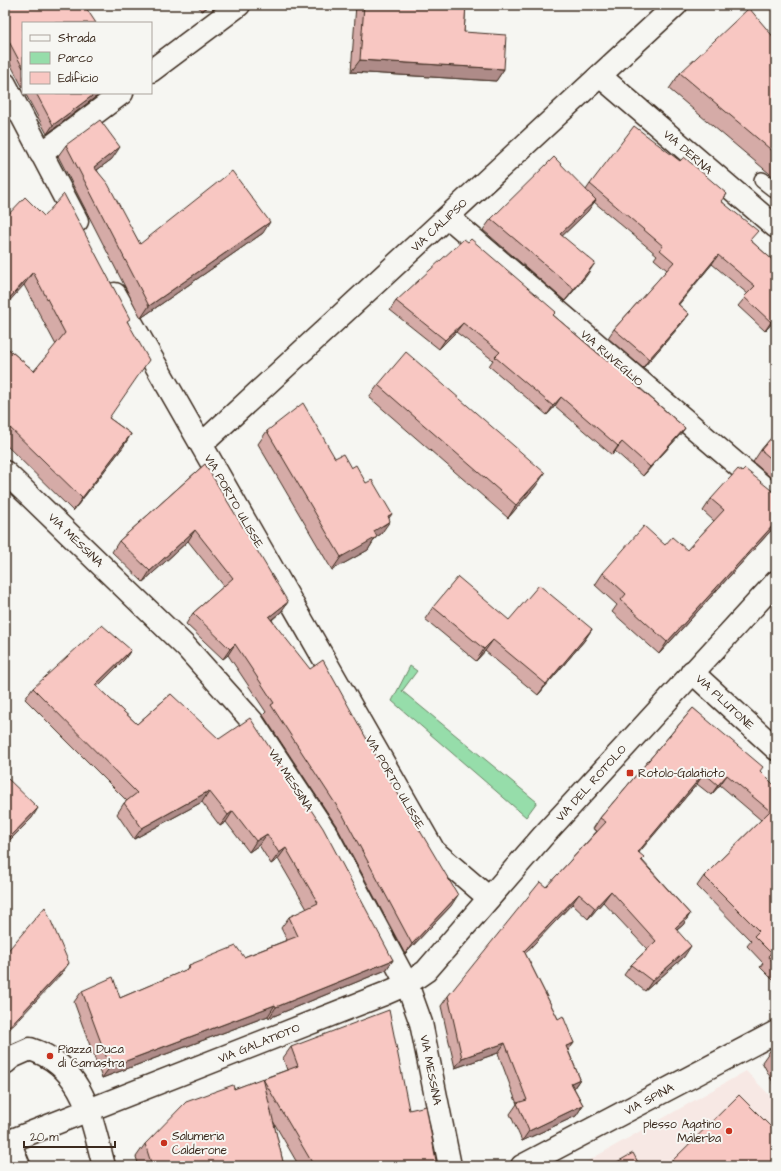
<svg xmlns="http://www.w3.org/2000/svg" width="781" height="1171" font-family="'Architects Daughter',sans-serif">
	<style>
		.built { fill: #f7e8e4 }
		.green { fill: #96ddaa; stroke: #688464 }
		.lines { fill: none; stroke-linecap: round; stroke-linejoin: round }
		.service-casing { stroke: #3b2a1e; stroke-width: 18 }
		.minor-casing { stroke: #3b2a1e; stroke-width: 25 }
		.secondary-casing { stroke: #3b2a1e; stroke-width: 25 }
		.service { stroke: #f6f6f2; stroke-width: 15 }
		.minor { stroke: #f6f6f2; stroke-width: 22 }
		.secondary { stroke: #f6f6f2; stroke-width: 22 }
		.wall { fill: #d5aba7; stroke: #3b2a1e }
		.shaded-wall { fill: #ae8b88; stroke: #3b2a1e }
		.building { fill: #f8c7c2; stroke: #3b2a1e }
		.poi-dot { fill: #c8321e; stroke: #f6f6f2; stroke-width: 1.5 }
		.labels { text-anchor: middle; stroke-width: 4; stroke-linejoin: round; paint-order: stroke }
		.street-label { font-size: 12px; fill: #3b2a1e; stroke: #f6f6f2 }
		.poi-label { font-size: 12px; fill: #3b2a1e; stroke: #f6f6f2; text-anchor: start }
	</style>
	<rect width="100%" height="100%" fill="#f6f6f2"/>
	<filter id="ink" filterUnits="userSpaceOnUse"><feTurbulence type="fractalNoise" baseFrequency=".025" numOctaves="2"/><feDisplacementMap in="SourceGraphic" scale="8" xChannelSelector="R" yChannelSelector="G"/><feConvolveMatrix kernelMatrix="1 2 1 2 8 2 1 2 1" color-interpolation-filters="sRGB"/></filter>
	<g filter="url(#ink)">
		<path class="built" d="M746,1071L776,1102V1166H579Z"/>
		<path class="green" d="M410,666L417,671L402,691L537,802L526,817L392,701Z"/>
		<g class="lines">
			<g class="service-casing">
				<path id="service" d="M762,180L776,191"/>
			</g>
			<g class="minor-casing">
				<path id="minor" d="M151,71L239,5
					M600,76L776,227
					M5,84L77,221
					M41,154L122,93
					M448,217L776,498
					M115,294L434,851L489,898
					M202,444L676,5
					M5,472L186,647L252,721L326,833L407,984
					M692,672L776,749
					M5,1063L12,1057L30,1049C84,1066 91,1118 104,1166
					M522,1166L776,1032"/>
			</g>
			<g class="secondary-casing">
				<path id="secondary" d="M407,984L421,1023L450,1166
					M9,1141L19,1166
					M5,1143L384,994L407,984L426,971L543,836L776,582"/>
			</g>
			<use href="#service" class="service"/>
			<use href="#minor" class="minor"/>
			<use href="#secondary" class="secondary"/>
		</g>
		<path class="wall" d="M5,5L23,23V88L5,54Z
			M197,5H211L202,11Z
			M356,5H466L464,32L504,69L496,81L351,72Z
			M776,40V179L669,89L680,73Z
			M25,93H101L47,134Z
			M66,145L112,159L97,170L140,244L263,233L141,318L58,156Z
			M680,161L727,194L722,201L751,241L776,263V319L765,331L738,306L748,294L712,264L678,304L689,314L683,322L643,368L608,338L614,329L667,270L654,259L657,255L594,202L587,212L562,236L587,275L565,301L483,230L491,219L586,190L590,184Z
			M5,218L128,322L109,418L131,434L123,447L73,511L5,444V346L34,371L56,345L24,285Z
			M396,301L553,315L606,360L608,356L633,377L631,380L685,428L678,437L643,476L615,451L612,455L555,406L547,415L489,366L493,360L456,332L439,349L390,310Z
			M378,385L536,486L508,518L369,397Z
			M267,431L335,458L351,468L366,483L389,518L381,534L376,537L368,550L332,570L258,444Z
			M776,432V482L753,462L761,450Z
			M205,464L281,612L272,620L451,906L405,954L337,827L263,715L266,712L228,655L223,659L186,624L193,613L224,586L188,541L143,582L112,552L119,541Z
			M742,472L776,494V525L659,654L612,612L617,605L595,585L603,573L665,545L687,550L714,521L703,511L711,499Z
			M433,607L509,620L592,629L584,641L538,695L485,651L476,661L425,619Z
			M131,650L124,660L97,687L137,724L171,694L393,960L386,970L269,1018L268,1016L102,1078L74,1002L82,991L120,998L186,970L189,965L244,957L287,940L281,928L289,917L307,909L278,859L271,864L259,845L249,852L226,822L220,826L202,802L134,839L117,814L124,803L127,801L25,699L33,688Z
			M693,708L760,771L776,787V983L760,967L763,963L747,946L751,941L697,886L704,876L761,820L720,785L711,795L697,784L639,852L642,860L690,914L683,925L677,930L684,957L645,991L624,975L631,965L647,949L603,902L588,919L572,904L525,953L558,1019L574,1043L568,1050L580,1079L574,1088L583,1105L576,1116L522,1141L510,1114L517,1104L498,1053L455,1068L441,1006L448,996L597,831L593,829L600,818Z
			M5,776L32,818L5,845Z
			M776,1046V1088L762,1062L772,1048Z
			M291,1047L409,1110L437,1166H299L273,1121L284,1166H139L136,1157L145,1144L234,1089L287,1070L283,1058Z"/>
		<path class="shaded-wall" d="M206,5H211L202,11Z
			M360,60L504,69L496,81L351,72Z
			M96,93H101L47,134L53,125Z
			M120,147L112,159L86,178L94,167Z
			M596,200L587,212L552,246L560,234Z
			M270,222L263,233L141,318L149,306Z
			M718,255L712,264L672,313L678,304Z
			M595,263L587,275L565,301L574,289Z
			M33,272L24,285L5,306V303Z
			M689,314L683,322L643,368L649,359Z
			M776,317V319L765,331L771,322Z
			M463,323L456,332L439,349L445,340Z
			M561,397L555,406L547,415L553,406Z
			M685,428L678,437L643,476L650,467Z
			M131,434L123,447L73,511L82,498Z
			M622,442L615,451L612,455L618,446Z
			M545,473L536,486L508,518L516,505Z
			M392,514L383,526L390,521L381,534L376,537L368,550L332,570L341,557L374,531L388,516Z
			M776,522V525L659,654L667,642Z
			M195,530L188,541L143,582L150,571Z
			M288,602L281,612L262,627L269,617Z
			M592,629L584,641L538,695L546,684Z
			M493,640L485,651L476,661L484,649Z
			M235,644L228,655L223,659L230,649Z
			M131,650L124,660L88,696L95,685Z
			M704,773L697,784L631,862L638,852Z
			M727,775L720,785L711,795L718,785Z
			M209,791L202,802L134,839L142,828Z
			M38,808L32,818L5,845L10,837Z
			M233,811L226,822L220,826L228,815Z
			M267,834L259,845L249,852L256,841Z
			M286,848L278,859L271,864L279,853Z
			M611,891L603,902L588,919L595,908Z
			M579,894L572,904L517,962L524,951Z
			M458,895L451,906L405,954L412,944Z
			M690,914L683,925L667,938L675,928Z
			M691,946L684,957L645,991L652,981Z
			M393,960L386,970L269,1018L276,1007Z
			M69,963L62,973L5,1034V1031Z
			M275,1005L268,1016L102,1078L110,1067Z
			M505,1043L498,1053L455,1068L462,1058Z
			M574,1043L566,1053V1046Z
			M580,1079L573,1089L571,1083Z
			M583,1105L576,1116L522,1141L529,1131Z"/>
		<path class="building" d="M5,5H84L96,23H23V68L5,34Z
			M364,5H466L464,32L506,35L504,69L360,60Z
			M749,8L776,40V154L680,73Z
			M36,93H96L53,125Z
			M100,120L120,147L94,167L108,184L140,244L232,171L270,222L149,306L66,145Z
			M634,126L680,161L684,157L727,194L721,201L758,231L750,240L776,263V317L771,322L744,297L755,286L718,255L678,304L689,314L649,359L614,329L674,262L660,250L663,246L590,184Z
			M554,157L596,200L560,234L595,263L574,289L491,219Z
			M64,194L130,319L127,321L149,360L109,418L131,434L82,498L5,423V346L34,371L65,333L33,272L5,303V218L25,197L44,216Z
			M464,239L468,242L471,239L556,312L553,315L608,362V356L633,377L630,380L685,428L650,467L622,442L618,446L561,397L553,406L495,357L500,352L463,323L445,340L396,301Z
			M406,352L545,473L516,505L378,385Z
			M303,403L335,458L343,454L351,468L356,465L366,483L372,480L392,514L388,516L390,521L374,531L377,537L341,557L267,431Z
			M776,432V463L761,450Z
			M205,464L288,602L269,617L310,669L323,660L381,765L458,895L412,944L344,817L271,705L274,703L257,677L235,644L230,649L193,613L233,578L195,530L150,571L119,541Z
			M738,469L742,472L745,469L776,494V522L667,642L621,600L626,594L603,573L644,526L665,545L672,537L687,550L724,510L711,499Z
			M458,577L509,620L539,585L592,629L546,684L493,640L484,649L433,607Z
			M102,625L131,650L95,685L137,724L171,694L219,739L250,718L323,828L393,960L276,1007L275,1005L110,1067L82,991L113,977L120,998L190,968L189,965L236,946L244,957L298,936L289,917L318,903L286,848L279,853L267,834L256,841L233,811L228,815L209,791L142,828L124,803L137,793L33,688Z
			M693,708L763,767L760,771L776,787V965L768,956L771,953L754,936L759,931L704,876L770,811L727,775L718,785L704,773L638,852L644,857L641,860L690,914L675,928L691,946L652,981L631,965L656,941L611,891L595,908L579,894L524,951L558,1019L563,1016L574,1043L566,1046L580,1079L571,1083L583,1105L529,1131L517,1103L527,1100L505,1043L462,1058L448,996L540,882L546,887L606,822L600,818Z
			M5,776L38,808L10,837L5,832Z
			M45,907L69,963L5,1031V954Z
			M389,1010L409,1110L426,1106L437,1166H314L263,1079L298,1066L291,1047Z
			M776,1046V1056L772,1048Z
			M263,1078L284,1166H152L145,1144L186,1102L233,1085L234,1089Z
			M739,1095L776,1132V1166H667Z
			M633,1153L640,1166H610Z"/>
	</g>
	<g class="poi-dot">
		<rect x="626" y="769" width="8" height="8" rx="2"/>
		<circle cx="50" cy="1056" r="4"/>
		<circle cx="729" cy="1131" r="4"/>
		<circle cx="164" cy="1143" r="4"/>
	</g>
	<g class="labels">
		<g class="street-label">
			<text transform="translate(688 152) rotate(41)" y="4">VIA DERNA</text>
			<text transform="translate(439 225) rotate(-43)" y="4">VIA CALIPSO</text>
			<text transform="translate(612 358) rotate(41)" y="4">VIA RUVEGLIO</text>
			<text transform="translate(234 501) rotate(60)" y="4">VIA PORTO ULISSE</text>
			<text transform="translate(76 540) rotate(44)" y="4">VIA MESSINA</text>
			<text transform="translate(725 702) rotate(43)" y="4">VIA PLUTONE</text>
			<text transform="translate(291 780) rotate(57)" y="4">VIA MESSINA</text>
			<text transform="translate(395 782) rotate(60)" y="4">VIA PORTO ULISSE</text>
			<text transform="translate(591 783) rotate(-48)" y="4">VIA DEL ROTOLO</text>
			<text transform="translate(259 1043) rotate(-22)" y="4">VIA GALATIOTO</text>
			<text transform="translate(431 1070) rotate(79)" y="4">VIA MESSINA</text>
			<text transform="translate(649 1099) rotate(-28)" y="4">VIA SPINA</text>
		</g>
		<g class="poi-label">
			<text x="638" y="777">Rotolo-Galatioto</text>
			<text x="58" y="1053">Piazza Duca<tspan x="58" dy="14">di Camastra</tspan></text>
			<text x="721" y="1128" text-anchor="end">plesso Agatino<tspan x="721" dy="14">Malerba</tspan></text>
			<text x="172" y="1140">Salumeria<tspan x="172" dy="14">Calderone</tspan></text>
		</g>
	</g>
	<rect width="781" height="1171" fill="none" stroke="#f6f6f2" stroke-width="20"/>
	<rect x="10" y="10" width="761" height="1151" fill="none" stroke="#3b2a1e" stroke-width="1.5" filter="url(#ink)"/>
	<rect x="22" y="22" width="130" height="72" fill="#f6f6f2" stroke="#aba49d"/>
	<rect x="30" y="35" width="20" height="6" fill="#f6f6f2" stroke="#aba49d"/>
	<text x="58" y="42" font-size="12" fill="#3b2a1e">Strada</text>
	<rect x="30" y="52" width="20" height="12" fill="#96ddaa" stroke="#aba49d"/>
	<text x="58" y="62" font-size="12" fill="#3b2a1e">Parco</text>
	<rect x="30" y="72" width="20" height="12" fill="#f8c7c2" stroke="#aba49d"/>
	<text x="58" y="82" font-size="12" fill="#3b2a1e">Edificio</text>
	<path d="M24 1141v6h91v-6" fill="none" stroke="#3b2a1e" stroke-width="2"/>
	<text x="30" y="1141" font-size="12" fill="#3b2a1e" stroke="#f6f6f2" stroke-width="3" paint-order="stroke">20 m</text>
</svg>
